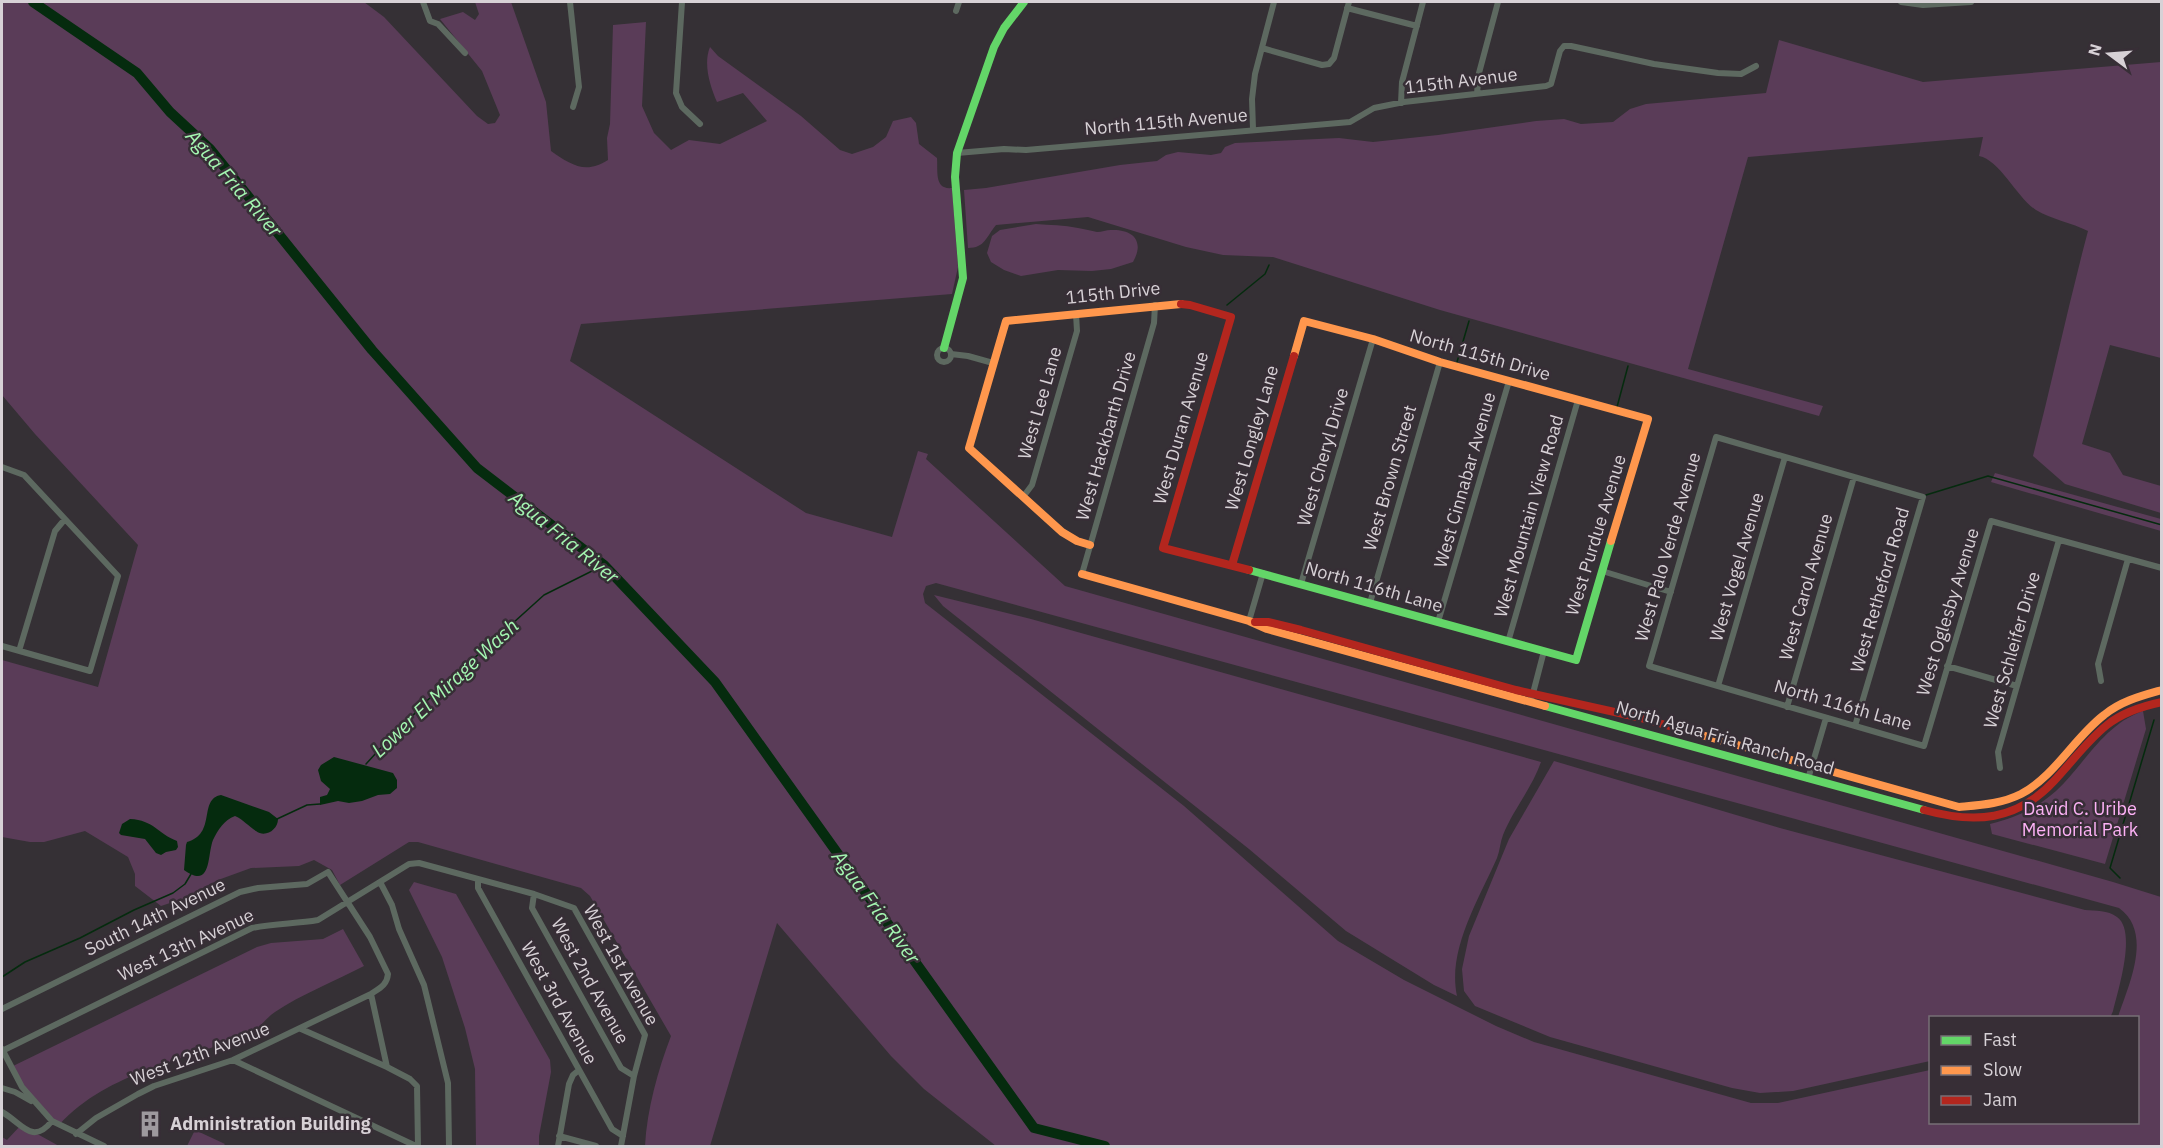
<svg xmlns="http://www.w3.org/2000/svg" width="2163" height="1148" font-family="'IBM Plex Sans',sans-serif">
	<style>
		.green { fill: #5a3c58; fill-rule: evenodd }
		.water { fill: #052b0e }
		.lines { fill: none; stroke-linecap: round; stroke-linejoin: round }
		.stream { stroke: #052b0e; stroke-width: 1.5 }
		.river { stroke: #052b0e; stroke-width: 10 }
		.street { stroke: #5d6960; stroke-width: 6 }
		.fast { stroke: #63d668; stroke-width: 8 }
		.slow { stroke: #ff974d; stroke-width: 8 }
		.jam { stroke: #b3261e; stroke-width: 8 }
		.labels { text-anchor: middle; stroke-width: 5; stroke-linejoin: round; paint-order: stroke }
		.street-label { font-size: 18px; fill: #d7d1d6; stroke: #372e36 }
		.park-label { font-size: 18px; fill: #fdb2f6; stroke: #372e36 }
		.poi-label { font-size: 18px; font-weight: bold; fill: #d7d1d6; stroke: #372e36; text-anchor: start }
		.water-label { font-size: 20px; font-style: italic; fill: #a4f6b1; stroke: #372e36 }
	</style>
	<rect width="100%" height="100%" fill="#353035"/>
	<path class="green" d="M2,2H364L384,17L477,116L488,124L495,123L500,115L482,71L440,19L463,12L475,20L479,14L475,2H511L546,102L551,151C570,164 585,175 608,160L607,138L610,124L613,25L646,22L642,106L654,133L671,150L689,140L720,144L767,121L743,93L717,102C710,86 703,64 710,47L718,56L801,116L840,150L852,154L873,147L886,137L893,121L911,117L916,123L919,144L937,158C938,171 934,190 952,188L958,267L952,294L581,324L570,361L806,513L892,537L918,451L928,454L926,459L1065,586L2113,882L2161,897V1146H996L924,1089L891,1056L777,923L710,1146H645C647,1109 658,1070 671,1036L590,896L581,888L418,842H409L340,885L332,870L314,860L299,866L251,868L218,880L182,899L161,906L135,886V874L128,857L85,831L44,842H30L2,837V660L98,687L138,545L35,434L2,395ZM936,583L2119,908C2154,933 2128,986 2118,1017L2138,1018V1122H1930V1070L1778,1103H1751L1534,1042L1496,1026L1404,980L1338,941L1184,806L925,603L923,594L926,586Z
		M1779,40L1923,82L2161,62V358L2110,345L2082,444L2110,453L2123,475L2161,486V513L2065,484L2033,456C2052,382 2068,306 2088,231C2072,223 2051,219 2036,210C2017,198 2000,160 1979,156L1983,137L1748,157L1688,369L1823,406L1819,416L1440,310L1273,257L1223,255L1186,247L1088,217L996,225C986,237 985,248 968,248L964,190L986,188L1120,165L1157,161L1166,155L1178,152L1211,155L1221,153L1225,147L1235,143L1339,138L1373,142L1438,135L1536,121L1564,119L1581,124L1613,122L1630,109L1646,104L1766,93Z
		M1036,224C1050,225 1064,225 1078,228C1085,229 1091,231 1097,232C1102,232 1106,230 1111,230C1133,229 1145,241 1133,262L1111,269L1092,271L1058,270L1021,276L1004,270L991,262L987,253L992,236L1000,230Z
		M1995,473L2161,519V531L1991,482Z
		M934,595L1031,619L1541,762C1532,788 1513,810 1503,835C1500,843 1500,850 1497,858C1479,899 1447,950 1457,996L1434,985L1346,931L1249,849L943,606Z
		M2143,711L2146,729L2105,864L1992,834L1990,824C2015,818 2037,808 2056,791C2085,764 2103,725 2143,711Z
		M1554,761L1780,828L2085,910C2095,911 2108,910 2117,917C2137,931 2118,990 2113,1011L2110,1018H1930V1061L1793,1091L1760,1093L1732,1088L1550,1037L1475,1006L1464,991L1462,969L1469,936L1509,839Z
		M414,882L456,894L550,1060L551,1072L539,1136V1146H476L475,1069L465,1028L442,957L409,890Z
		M343,929L364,966C337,980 300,995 275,1012C266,1018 260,1028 251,1032C186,1062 109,1070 59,1125L35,1104L11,1067L257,947L271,943L323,939Z
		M21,1125L59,1146H2V1137L7,1140Z
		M195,1130L225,1144L223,1146H187Z"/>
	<path class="water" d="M334,757L393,773L397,780V788L390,794L378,795L362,801L349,803L338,801L320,805V797L327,795L330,789L321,781L318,770L321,765Z
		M221,795L269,812L278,819C278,830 265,838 256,831C248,826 244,820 235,816C224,820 218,830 213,840C207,855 212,890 184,870L186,845L187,842C217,834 198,799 221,795Z
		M130,819C154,820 158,834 177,841L178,847L176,850L166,852L161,855L156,853L145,839L121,835L119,833L122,824Z"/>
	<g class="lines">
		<path class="stream" d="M1227,305L1265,274L1269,265
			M1457,362L1469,321
			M1617,407L1628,366
			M1926,495L1988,476L2162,525
			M366,764L388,740L400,731L420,707L544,595L604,565
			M277,819L307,805L320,804
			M2120,878L2110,868L2154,720
			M2,977L25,962L80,938L134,910L173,893L185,884L191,874"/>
		<path class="river" d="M33,2L137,73L170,112L210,149L372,350L477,468L604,565L715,682L1034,1128L1105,1146"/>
		<path class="street" d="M423,2L430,21L438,24L465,53
			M570,2L579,87L573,107
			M682,2L676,93L682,107L700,124
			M1901,2L1923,5L1971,2
			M1347,8L1417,26
			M956,11L959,2
			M1262,48L1322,65L1329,64L1334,58L1349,2
			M1477,93L1479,73L1498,2
			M1401,103L1402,82L1423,2
			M1253,129L1252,99L1255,74L1274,2
			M957,153L1004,149L1026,150L1350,122L1374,108L1404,102L1546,86L1551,84L1560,51L1564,46H1571L1654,64L1718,73L1741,74L1756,66
			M937 355a7 7 0 1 1 14 0a7 7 0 1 1-14 0Z
			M951,354L968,356L993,363
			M2,467L24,475L118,576L90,671L2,646
			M1023,497L1032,485L1077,331L1076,314
			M1602,571L1671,592
			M1082,574L1154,323L1155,305
			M1301,584L1373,339
			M1370,603L1440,362
			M1249,621L1263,573
			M1438,622L1509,381
			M1508,642L1578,400
			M19,651L55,531L65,519
			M1947,666L2017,686
			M2101,681L2098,664L2128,559
			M1718,686L1785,457
			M1532,697L1544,651
			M1787,707L1854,477
			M1855,726L1923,497L1716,437L1649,666L1924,746L1991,521L2162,568
			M2000,768L1998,752L2059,540
			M1808,779L1826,718
			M478,879V888L612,1129L623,1136
			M380,882L392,905L399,929L424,985L448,1083L449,1146
			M534,894L532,908L621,1068L634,1076
			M2,1009L240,892L258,888L307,884L328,872L370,937L388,974C387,985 380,988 371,994L387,1067L410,1079L417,1086L418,1146
			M301,1029L387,1067
			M2,1049L22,1087L52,1121L104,1146
			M2,1051L252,928C274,923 296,924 318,920L409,864L419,863L534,894L574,908L645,1035L634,1076L621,1146
			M233,1060L416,1146
			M2,1088L15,1092L31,1101
			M2,1112C22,1123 32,1146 52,1121
			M76,1134L96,1118L138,1094L154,1086L233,1060L371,994
			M559,1136L596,1146
			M558,1146L569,1084L573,1075L579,1070"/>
		<path class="fast" d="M944,348L963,278L955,177L957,153L994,47L1004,28L1024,2
			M1249,570L1576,660L1611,541
			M1545,706L1924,810"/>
		<path class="slow" d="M1294,356L1304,321L1373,339L1440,362L1648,419L1611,541
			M1090,545L1077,541L1062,532L969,448L1006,321L1181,304
			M1082,574L1249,621L1267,629L1545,706
			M1698,734L1959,807C1981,805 2001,804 2021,794C2055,776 2074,738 2104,715C2121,701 2141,696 2162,690"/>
		<path class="jam" d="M1181,304L1190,305L1231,317L1163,548L1249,570
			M1232,565L1294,356
			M1255,622H1268L1301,630L1516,690L1637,717L1698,734
			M1924,810C1975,824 2017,821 2054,781C2072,762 2087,741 2107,725C2123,712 2143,706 2162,702"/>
	</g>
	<defs>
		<g id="building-bare" transform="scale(2.07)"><path d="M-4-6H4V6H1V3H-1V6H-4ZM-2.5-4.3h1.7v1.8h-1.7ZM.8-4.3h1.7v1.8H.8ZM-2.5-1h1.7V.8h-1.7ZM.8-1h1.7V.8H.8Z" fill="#9e999e" stroke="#372e36" stroke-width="2.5" paint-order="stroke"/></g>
	</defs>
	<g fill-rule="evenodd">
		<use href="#building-bare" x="150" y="1124"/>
	</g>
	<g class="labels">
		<g class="street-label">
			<text transform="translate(1461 81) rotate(-7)" y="6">115th Avenue</text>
			<text transform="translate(1166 122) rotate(-5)" y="6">North 115th Avenue</text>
			<text transform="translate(1113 293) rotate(-6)" y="6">115th Drive</text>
			<text transform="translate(1480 355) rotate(16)" y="6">North 115th Drive</text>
			<text transform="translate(1040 403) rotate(-74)" y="6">West Lee Lane</text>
			<text transform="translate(1181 428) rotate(-74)" y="6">West Duran Avenue</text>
			<text transform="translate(1106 436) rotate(-74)" y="6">West Hackbarth Drive</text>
			<text transform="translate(1252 438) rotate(-74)" y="6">West Longley Lane</text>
			<text transform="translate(1323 457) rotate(-74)" y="6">West Cheryl Drive</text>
			<text transform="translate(1390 478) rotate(-74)" y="6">West Brown Street</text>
			<text transform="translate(1465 480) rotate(-74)" y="6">West Cinnabar Avenue</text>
			<text transform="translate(1529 516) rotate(-74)" y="6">West Mountain View Road</text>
			<text transform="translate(1596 535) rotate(-73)" y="6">West Purdue Avenue</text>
			<text transform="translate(1668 547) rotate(-74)" y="6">West Palo Verde Avenue</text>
			<text transform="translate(1737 567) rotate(-74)" y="6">West Vogel Avenue</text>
			<text transform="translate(1374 587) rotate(16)" y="6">North 116th Lane</text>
			<text transform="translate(1806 587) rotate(-74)" y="6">West Carol Avenue</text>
			<text transform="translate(1880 590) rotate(-74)" y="6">West Retheford Road</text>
			<text transform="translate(1948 612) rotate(-73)" y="6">West Oglesby Avenue</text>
			<text transform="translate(2012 650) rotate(-74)" y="6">West Schleifer Drive</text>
			<text transform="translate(1843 705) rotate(16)" y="6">North 116th Lane</text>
			<text transform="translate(1725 738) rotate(16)" y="6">North Agua Fria Ranch Road</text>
			<text transform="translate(155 917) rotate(-26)" y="6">South 14th Avenue</text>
			<text transform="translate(186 945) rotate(-25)" y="6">West 13th Avenue</text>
			<text transform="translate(621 965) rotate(61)" y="6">West 1st Avenue</text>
			<text transform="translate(590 981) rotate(61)" y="6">West 2nd Avenue</text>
			<text transform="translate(559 1003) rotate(61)" y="6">West 3rd Avenue</text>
			<text transform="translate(200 1054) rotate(-21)" y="6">West 12th Avenue</text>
		</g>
		<g class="park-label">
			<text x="2080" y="815">David C. Uribe<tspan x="2080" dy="21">Memorial Park</tspan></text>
		</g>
		<g class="poi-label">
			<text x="170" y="1130">Administration Building</text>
		</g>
		<g class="water-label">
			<text transform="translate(234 183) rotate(49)" y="7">Agua Fria River</text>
			<text transform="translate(564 537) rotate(39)" y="7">Agua Fria River</text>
			<text transform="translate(445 688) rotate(-43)" y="7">Lower El Mirage Wash</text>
			<text transform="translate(876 907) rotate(54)" y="7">Agua Fria River</text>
		</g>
	</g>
	<rect width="2163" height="1148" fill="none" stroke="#d7d1d6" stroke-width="6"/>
	<rect x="1929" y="1016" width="210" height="108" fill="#372e36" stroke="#776f76" stroke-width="1.5"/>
	<rect x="1941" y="1036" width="30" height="9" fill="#63d668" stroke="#776f76" stroke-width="1.5"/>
	<text x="1983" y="1046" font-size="18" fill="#d7d1d6">Fast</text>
	<rect x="1941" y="1066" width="30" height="9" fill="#ff974d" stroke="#776f76" stroke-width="1.5"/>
	<text x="1983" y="1076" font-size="18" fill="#d7d1d6">Slow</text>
	<rect x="1941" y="1096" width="30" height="9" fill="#b3261e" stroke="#776f76" stroke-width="1.5"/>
	<text x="1983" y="1106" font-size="18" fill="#d7d1d6">Jam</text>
	<g transform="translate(2109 54) rotate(286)" stroke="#372e36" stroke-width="4.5" paint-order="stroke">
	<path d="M0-4.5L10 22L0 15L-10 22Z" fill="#d7d1d6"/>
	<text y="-9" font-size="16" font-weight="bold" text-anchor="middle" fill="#d7d1d6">N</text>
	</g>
</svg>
